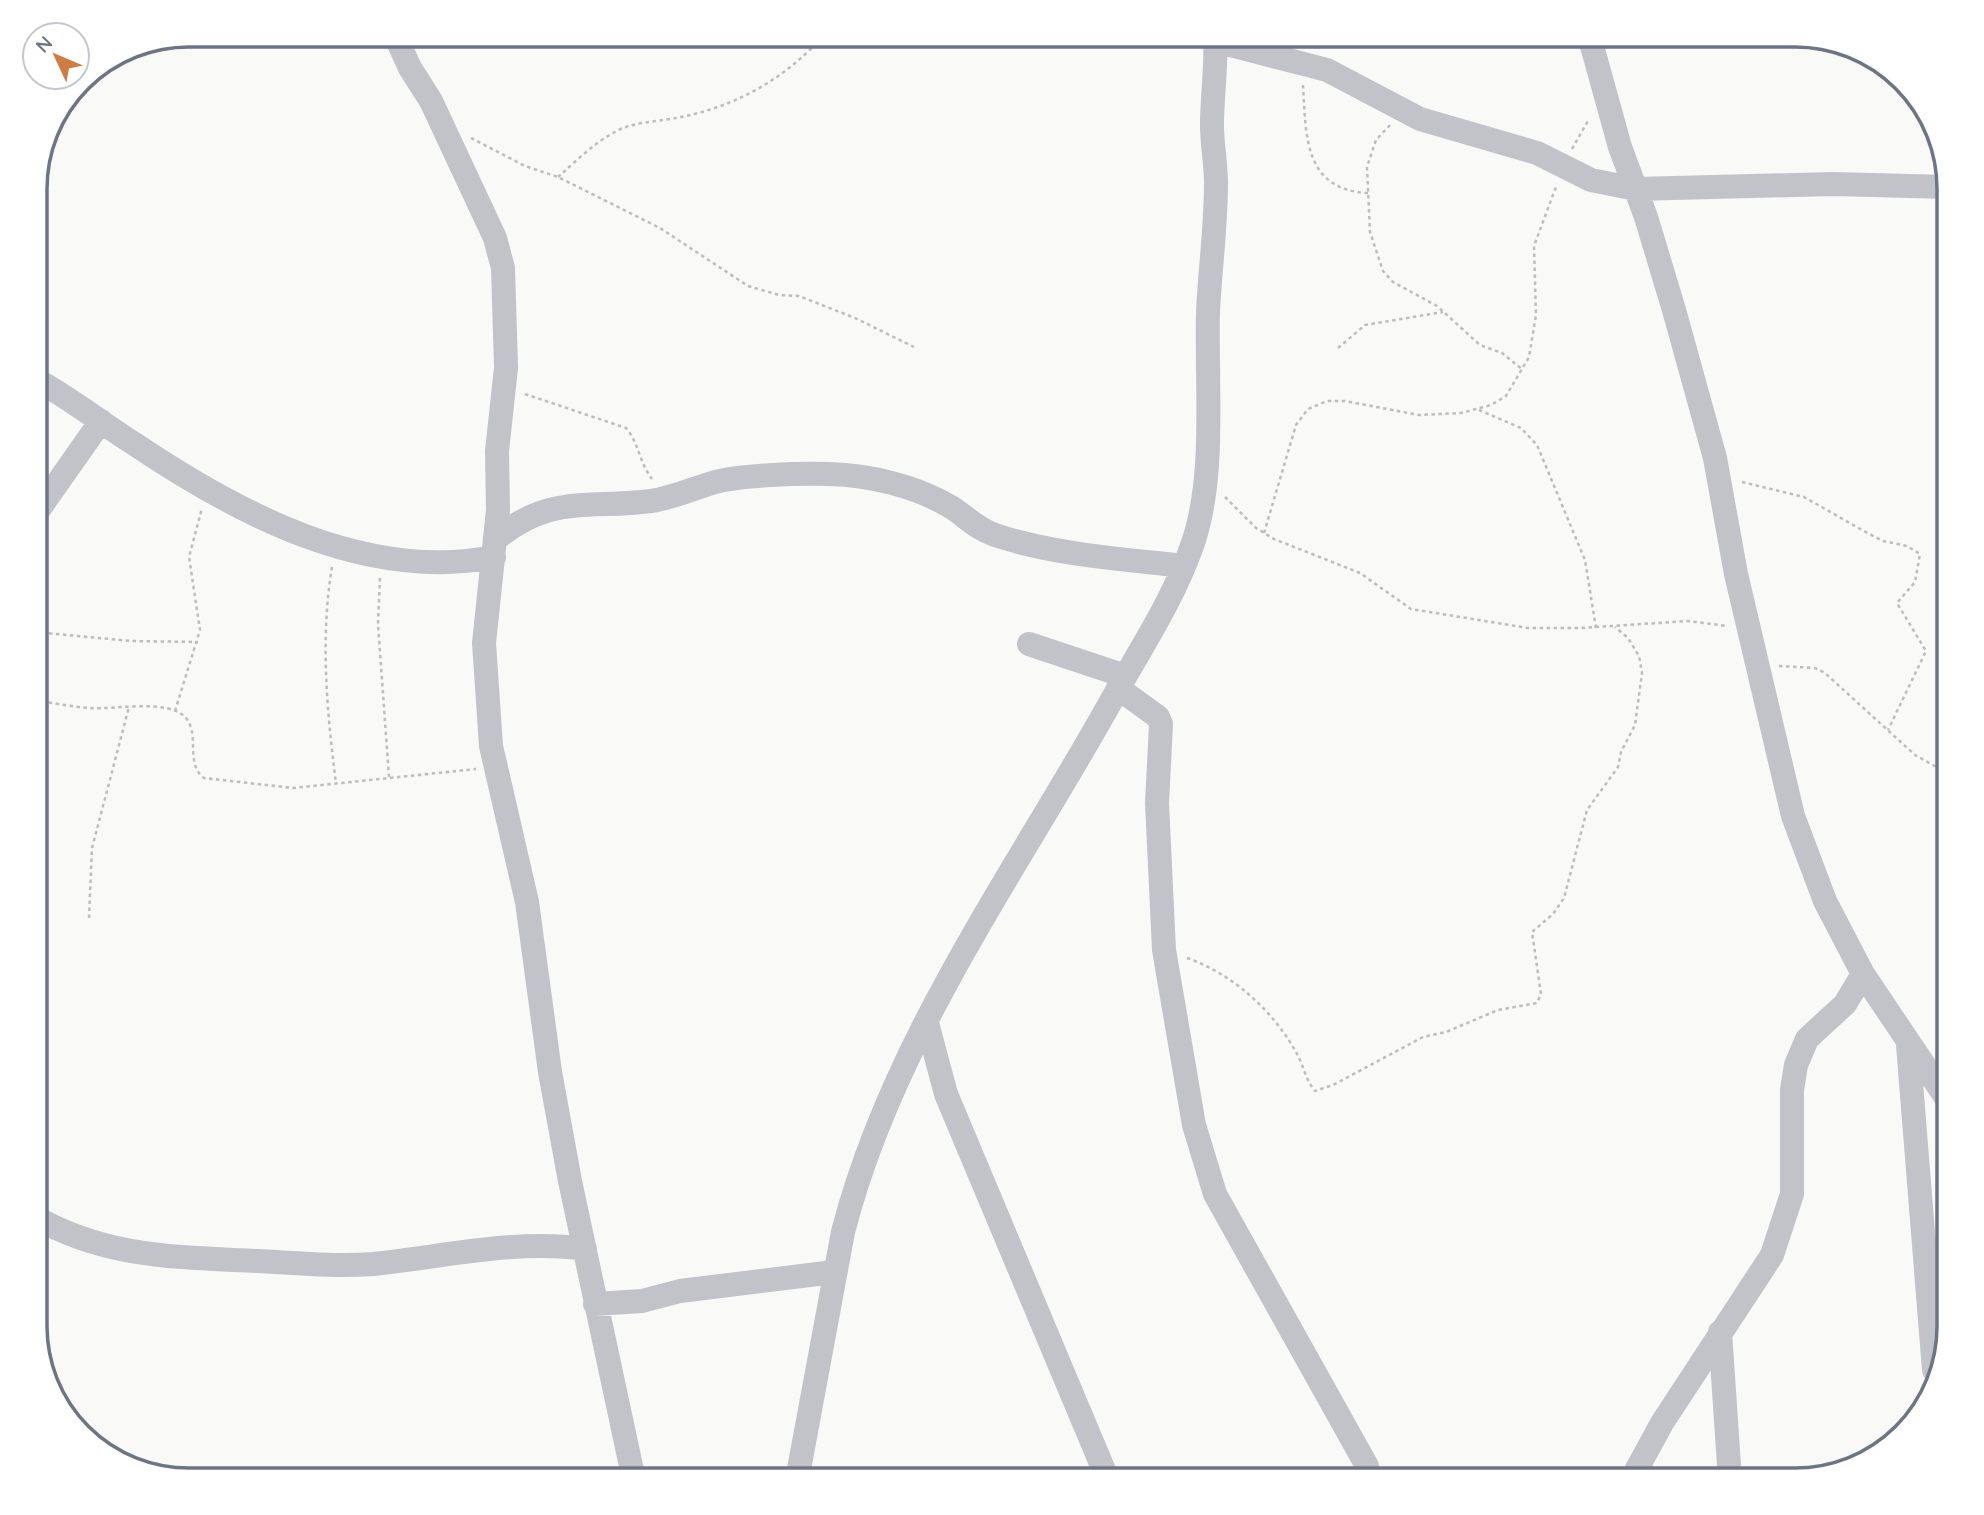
<svg xmlns="http://www.w3.org/2000/svg" width="1984" height="1515" font-family="Quicksand,sans-serif">
	<style>
		.lines { fill: none; stroke-linecap: round; stroke-linejoin: round }
		.path { stroke: #bbbdc0; stroke-width: 2.5; stroke-dasharray: 3.5 3.5; stroke-linecap: butt }
		.minor { stroke: #c1c3c8; stroke-width: 24 }
		.rim { fill: none; stroke: #6c7585; stroke-width: 3.5 }
	</style>
	<rect width="100%" height="100%" fill="#f9f9f7"/>
	<g class="lines">
		<path class="path" d="M1303,85C1306,134 1303,190 1368,193
			M1390,125L1376,140L1367,167L1370,232L1383,271L1393,282L1437,306L1480,345L1502,353L1523,370
			M471,138L525,166L558,177L660,228L748,286L779,295L799,296L855,318L914,347
			M1572,149L1589,119
			M558,177C575,162 593,144 613,133C632,121 659,122 681,117C737,106 786,78 824,35
			M1338,348L1365,325L1443,312
			M525,394L626,428C639,443 639,462 652,479
			M1479,410L1521,428L1537,445L1585,560L1596,628
			M1742,482L1804,497L1862,530L1883,541L1907,546L1920,554L1915,582L1897,603L1926,651L1888,730
			M1225,497L1256,528L1274,539L1360,573L1411,609L1528,628H1581L1688,621L1727,626
			M1264,533L1296,425L1308,409L1327,401H1345L1419,415L1461,413L1491,405L1506,396L1529,357L1536,315L1534,246L1557,184
			M332,567C320,638 327,713 336,783
			M380,578L378,624L389,777
			M35,632L131,641L198,642
			M1779,666L1815,668L1825,673L1915,755L1949,774
			M35,700C53,703 72,707 90,708C114,710 169,698 186,718C200,735 185,764 204,778L293,788L476,769
			M175,711L200,630L189,557L202,508
			M89,918L92,848L129,707
			M1187,958C1233,974 1273,1011 1296,1052C1303,1064 1306,1081 1315,1091L1333,1085L1423,1037L1446,1032L1498,1010L1537,1003L1541,994L1532,932L1553,914L1564,898L1587,810L1618,767L1621,752L1635,725L1642,673L1639,656L1628,638L1615,627"/>
		<path class="minor" d="M395,35L410,68L431,101L495,238L503,268L506,368L497,451L498,510L484,643L491,746L527,902L550,1072L570,1181L634,1480
			M1589,35L1620,147L1646,217L1674,310L1715,458L1736,574L1793,816L1825,901L1863,974L1949,1102
			M1215,41L1327,70L1420,119L1537,153L1591,180L1636,189L1833,184L1948,187
			M35,379C70,398 100,422 133,443C237,513 365,582 494,557
			M35,515L101,421
			M495,540C549,494 588,509 651,501C672,498 692,489 712,483C738,475 800,473 829,474C869,475 916,486 951,507C967,517 975,528 995,535C1055,555 1122,559 1184,566
			M1029,644L1125,676
			M1118,688L1158,717L1161,724L1157,803L1164,950L1194,1125L1215,1194L1367,1466
			M927,1023L946,1094L1108,1480
			M1908,1045L1934,1370
			M35,1217C106,1258 178,1257 257,1261C296,1263 334,1267 373,1264C442,1257 515,1239 585,1249
			M595,1304L642,1301L680,1291L834,1272
			M1720,1332L1730,1480
			M797,1480L843,1232C892,1041 1015,873 1110,703C1139,651 1173,601 1193,543C1216,475 1206,385 1208,312C1210,269 1216,227 1216,183C1216,164 1212,145 1212,125C1212,95 1217,65 1215,35
			M1631,1480L1662,1423L1772,1255L1792,1194V1090L1796,1065L1807,1039L1845,1004L1863,974"/>
	</g>
	<path d="M0 0H1984V1515H0ZM189 47H1795A142 142 0 0 1 1937 189V1326A142 142 0 0 1 1795 1468H189A142 142 0 0 1 47 1326V189A142 142 0 0 1 189 47Z" fill="#fff" fill-rule="evenodd"/>
	<path class="rim" d="M189 47H1795A142 142 0 0 1 1937 189V1326A142 142 0 0 1 1795 1468H189A142 142 0 0 1 47 1326V189A142 142 0 0 1 189 47Z"/>
	<g transform="translate(56 56) rotate(314)"><circle r="33" fill="#ffffff" stroke="#c4c8ce" stroke-width="2"/>
	<path d="M0-5L12 26L0 18L-12 26Z" fill="#d07b40"/>
	<text y="-10" font-size="19" font-weight="bold" text-anchor="middle" fill="#6c7585">N</text>
	</g>
</svg>
